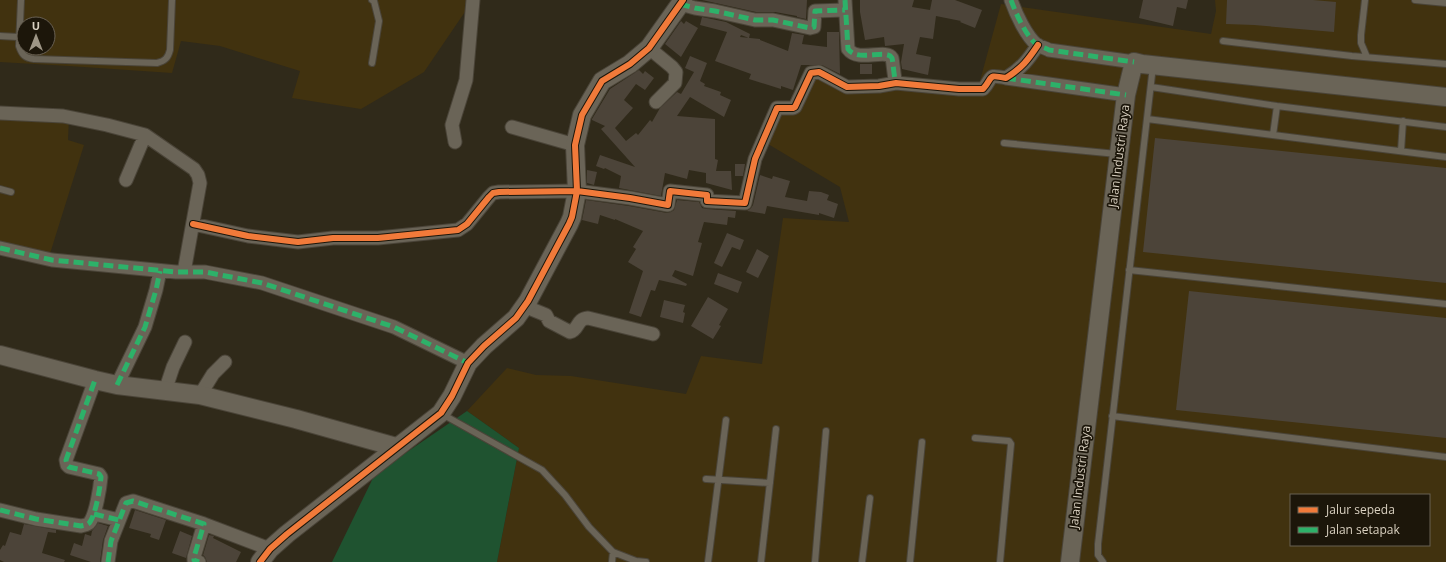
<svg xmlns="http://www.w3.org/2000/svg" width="1446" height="562" font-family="'Open Sans',sans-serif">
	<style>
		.built { fill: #41320f; fill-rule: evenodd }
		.green { fill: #1f5330 }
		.building { fill: #4c4439 }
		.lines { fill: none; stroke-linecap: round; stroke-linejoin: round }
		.lane-casing { stroke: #4a4438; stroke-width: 8 }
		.street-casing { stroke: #4a4438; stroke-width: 15 }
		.secondary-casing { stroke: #4a4438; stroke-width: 20 }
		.lane { stroke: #6a6457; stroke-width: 6 }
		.street { stroke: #6a6457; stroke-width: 13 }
		.secondary { stroke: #6a6457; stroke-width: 18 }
		.quiet { stroke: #2db169; stroke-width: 5; stroke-dasharray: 10 5; stroke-linecap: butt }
		.cycleway-casing { stroke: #1c160a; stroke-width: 8 }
		.cycleway { stroke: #f17a3a; stroke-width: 6 }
		.labels { text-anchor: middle; stroke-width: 3.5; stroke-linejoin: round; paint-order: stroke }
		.street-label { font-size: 12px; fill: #d9d0c0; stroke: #1c160a }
	</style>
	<rect width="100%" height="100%" fill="#302a1a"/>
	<path class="built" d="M0,0H473L424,72L361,109L292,98L300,71L220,46L181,41L172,73L69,66L0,62ZM24,24H48V48H24Z
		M1215,0H1446V562H497L519,448L467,411L507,368L536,375L571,376L686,394L701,356L762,364L783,218L849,222L840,187L763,141L776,109H794L813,71L844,87L978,88L1001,4L1211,34L1216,11ZM1291,495H1429V545H1291Z
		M0,113L69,117L68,140L84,145L48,260L0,248Z"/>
	<path class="green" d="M467,411L519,448L497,562H332L375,474Z"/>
	<path class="building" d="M702,0H807L806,19L797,17V16L775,12H756Z
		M860,0H914L912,7L930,10L932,0H955L982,10L975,28L960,22L961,21L936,16L933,39L920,37L916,54L931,57L928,75L902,69L901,62L904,44L885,46L884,37L865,40L860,12Z
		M1143,0H1188L1186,9L1177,7L1173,26L1139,18Z
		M1227,0H1313L1336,2L1334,32L1254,25L1226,24Z
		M702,17L726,22L750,34L749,38L741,35L740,37L760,39V40L788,51L792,33L804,35L802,44L827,47V32H839L840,74L822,65H801L793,90L781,86V89L749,79L751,74L715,61L727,32L700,25Z
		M681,21L684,24L686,21L698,28L681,57L665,44Z
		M690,56L707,63L700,81L705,84L704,86L721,92L720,95L731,100L724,117L690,97L677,116L715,119V159L718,160L716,171H731L732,190L706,183V173L689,170L687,179L665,173L661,196L619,188L621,176L605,168L604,169L596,166L600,155L635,167L601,129L605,126L592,120V119L610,89L639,70L643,74L645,71L654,78L645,90L636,84L624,100L633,108L615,128L626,141L636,133L638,135L650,120L652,122L660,108L677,92L681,94L694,72L685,68Z
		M860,64H872V74H860Z
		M1155,138L1446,168V283L1143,252Z
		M735,164H745L743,176H735Z
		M587,170L597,172L594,185L587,183Z
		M760,175L772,179L773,176L790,181L785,197L807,201L809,191L821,192L829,195L827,200L838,204L834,218L819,213V215L767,206L765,214L747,211L751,208L753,205Z
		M586,200L629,206L667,213L671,212L674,210L677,200L699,202L702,208L707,209L736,211L735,218L728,217L727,225L704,222L698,242L702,243L693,276L675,270L672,276L687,284L686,286L659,280L655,291L651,290L641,317L629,313L643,271L628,262L636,249L633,247L643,231L615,219V220L600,215L598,224L582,220Z
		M727,233L744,240L740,250L732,247L722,267L714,263Z
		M757,249L769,256L758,278L746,272Z
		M718,273L742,282L738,293L714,284Z
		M1189,291L1446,318V438L1176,410Z
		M708,297L728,309L719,325L721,326L713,339L691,326Z
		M664,300L685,305L683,312L685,313L683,323L660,317Z
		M135,510L166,520L159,540L150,537L151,534L129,528Z
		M98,523L108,526L103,540L100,562H91L70,555L74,543L82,546L85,534L91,536L92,531Z
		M24,524L56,530V533L48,532L42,553L65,560L64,562H4L0,560V550L3,545L5,546L10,532L21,535Z
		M180,531L192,536L186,558L172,553Z
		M209,535L214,536L213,538L241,552L236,562H207L205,557L203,555Z"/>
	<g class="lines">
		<g class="lane-casing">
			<path id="lane" d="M21,0L19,46C22,55 25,58 34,59L157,63C165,61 168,58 170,50L172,0
				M372,0L374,1L379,21L372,63
				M1365,0L1361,35V43L1367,57
				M1415,0L1446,3
				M0,36L18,37
				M1223,41L1352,56L1446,64
				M1151,87L1277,106L1446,127
				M1147,119L1446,157
				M1273,135L1277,106
				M1004,143L1117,154
				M1401,151L1403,121
				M0,189L11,192
				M1129,270L1446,304
				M442,414L542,470L565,495L589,527L613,552L636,561L646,562
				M1112,416L1446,457
				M975,438L1009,441L1011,444L1000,562
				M706,479L770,483
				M612,562L613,552
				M708,562L726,420
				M761,562L776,429
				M815,562L826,431
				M862,562L870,498
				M910,562L922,442
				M1103,562L1098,555V544L1153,66"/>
		</g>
		<g class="street-casing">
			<path id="street" d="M845,0L848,49C858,63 886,48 892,58C893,61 894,78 896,83
				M1011,0C1016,14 1026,36 1037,45C1041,47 1046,48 1049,50L1134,62
				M680,4L695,8L715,11L755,20H773L810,28L814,27L815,11L845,10
				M649,48L672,67L676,72L675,83L656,102
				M1006,78L1126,95
				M0,113L63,116L107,125L145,135L194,169L198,175L200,183L184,272
				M512,127L575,145
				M455,142L452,125L466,80L473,0
				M126,180L145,135
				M193,224L248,236L298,242L333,238H378L458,230L467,224L489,197L493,193L499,192L577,191L630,198L668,205L670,191L707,195V201L745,203L755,159L777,108H793L795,107L811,73L819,72L847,87L879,86L896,83L959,89H983C994,77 986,74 1006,78C1022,68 1028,60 1038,45
				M0,248L52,260L176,272H205L262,283L394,327L468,363
				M524,306L546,315L549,321L570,332C579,330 576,319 588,318L653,334
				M117,385L145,327L156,290L160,271
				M165,391L173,367L185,342
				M200,395L213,374L225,362
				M0,510L36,519L81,526C85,525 88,525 90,522C96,513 100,488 101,477L99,474L69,467L67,465L66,460L95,380
				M94,514L119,520
				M108,562L111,541L126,503L133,501L204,524L270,549
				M199,562L194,560V557L204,524"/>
		</g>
		<g class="secondary-casing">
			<path id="secondary" d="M0,355L95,380L117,385L200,395L296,419L396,447
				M260,562L270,549L287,534L441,413L452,396L468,363L484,346L516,318L528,301L569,224L572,217L577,191L575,145L582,115L602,81L630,64L649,48L683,0
				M1070,562L1126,95L1134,62L1142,64L1446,97"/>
		</g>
		<use href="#lane" class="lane"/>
		<use href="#street" class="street"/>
		<use href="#secondary" class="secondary"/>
		<path class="quiet" d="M845,0L848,49C858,63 886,48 892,58C893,61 894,78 896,83
			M1011,0C1016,14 1026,36 1037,45C1041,47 1046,48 1049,50L1134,62
			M680,4L695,8L715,11L755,20H773L810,28L814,27L815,11L845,10
			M1006,78L1126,95
			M0,248L52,260L176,272H205L262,283L394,327L468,363
			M117,385L145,327L156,290L160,271
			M0,510L36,519L81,526C85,525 88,525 90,522C96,513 100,488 101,477L99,474L69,467L67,465L66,460L95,380
			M94,514L119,520
			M108,562L111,541L126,503L133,501L204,524L194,557V560L199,562"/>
		<g class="cycleway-casing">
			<path id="cycleway" d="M193,224L248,236L298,242L333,238H378L458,230L467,224L489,197L493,193L499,192L577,191L630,198L668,205L670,191L707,195V201L745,203L755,159L777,108H793L795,107L811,73L819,72L847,87L879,86L896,83L959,89H983C994,77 986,74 1006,78C1022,68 1028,60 1038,45
				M260,562L270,549L287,534L441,413L452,396L468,363L484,346L516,318L528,301L569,224L572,217L577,191L575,145L582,115L602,81L630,64L649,48L683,0"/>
		</g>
		<use href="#cycleway" class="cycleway"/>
	</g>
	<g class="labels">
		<g class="street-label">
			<text transform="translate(1119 156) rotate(-83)" y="4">Jalan Industri Raya</text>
			<text transform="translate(1080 477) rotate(-83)" y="4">Jalan Industri Raya</text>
		</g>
	</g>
	<rect x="1290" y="494" width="140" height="52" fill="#1c160a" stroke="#686053"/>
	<rect x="1298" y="507" width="20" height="6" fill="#f17a3a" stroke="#686053"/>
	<text x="1326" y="514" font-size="12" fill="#d9d0c0">Jalur sepeda</text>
	<rect x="1298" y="527" width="20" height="6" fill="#2db169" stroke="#686053"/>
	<text x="1326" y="534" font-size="12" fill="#d9d0c0">Jalan setapak</text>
	<g transform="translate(36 36)"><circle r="19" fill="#1c160a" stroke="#686053"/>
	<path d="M0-3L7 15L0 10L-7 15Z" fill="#9e9686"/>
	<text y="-6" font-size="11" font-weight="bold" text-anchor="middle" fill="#d9d0c0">U</text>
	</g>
</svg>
